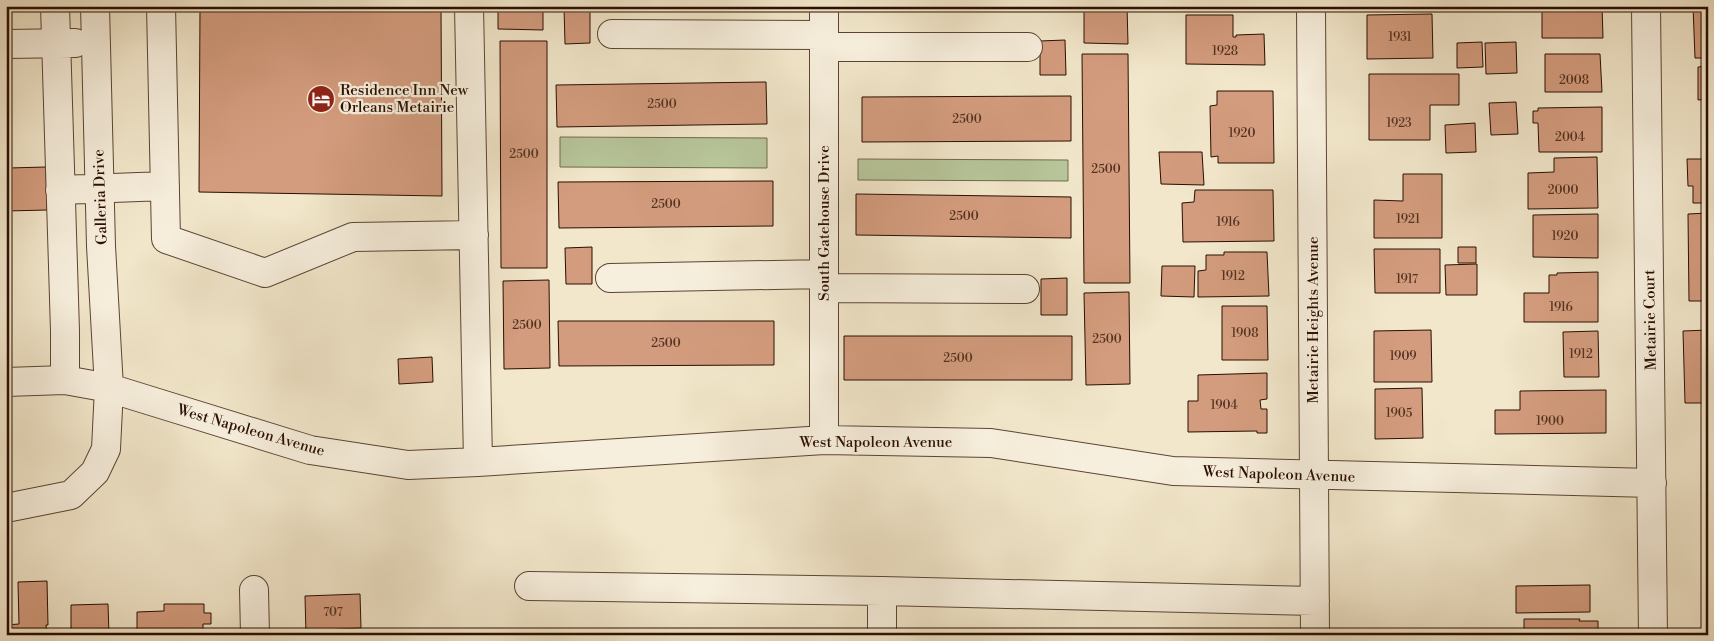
<svg xmlns="http://www.w3.org/2000/svg" width="1714" height="641" font-family="'Libre Bodoni',serif">
	<style>
		.green { fill: #b7c69a; stroke: #706a4d }
		.building { fill: #d39c7e; stroke: #2a0e00 }
		.lines { fill: none; stroke-linecap: round; stroke-linejoin: round }
		.minor-casing { stroke: #5c4433; stroke-width: 30 }
		.minor { stroke: #f7efdd; stroke-width: 28 }
		.labels { text-anchor: middle; stroke-width: 4.5; stroke-linejoin: round; paint-order: stroke }
		.number-label { font-size: 12px; fill: #543220 }
		.poi-label { font-size: 15px; fill: #2a0e00; stroke: #f7efdd; text-anchor: start }
		.street-label { font-size: 15px; fill: #2a0e00; stroke: #f7efdd }
	</style>
	<rect width="100%" height="100%" fill="#f2e7cb"/>
	<filter id="stains"><feTurbulence type="fractalNoise" baseFrequency=".004" numOctaves="4"/><feColorMatrix values="0 0 0 0 .2 0 0 0 0 .09 0 0 0 0 .02 0 0 0 .5 -.17"/></filter>
	<radialGradient id="worn" r=".72"><stop offset=".6" stop-color="#630" stop-opacity="0"/><stop offset="1" stop-color="#630" stop-opacity=".3"/></radialGradient>
	<path class="green" d="M560,137L767,138V168L560,167Z
		M858,159L1068,160V181L858,180Z"/>
	<path class="building" d="M200,6H441L442,196L199,192Z
		M498,6H543V30L498,29Z
		M1084,6H1127L1128,44L1084,43Z
		M1542,6H1602L1603,38H1542Z
		M1693,6H1708V58H1695Z
		M564,8H590V43L565,44Z
		M1432,14L1433,58L1367,59V15Z
		M1186,15H1233V37H1236V35L1264,34L1265,65L1186,64Z
		M1065,40L1066,75H1040V41Z
		M500,41H547V268H501Z
		M1482,42L1483,67L1457,68V43Z
		M1516,42L1517,73L1486,74L1485,43Z
		M1082,54H1128L1130,283H1084Z
		M1545,54H1600L1602,92H1545Z
		M1708,66V99L1698,100V67Z
		M1369,74H1459V105H1430V140H1369Z
		M766,82L767,124L557,127L556,85Z
		M1217,91H1273L1274,163H1218V156L1211,157L1210,106L1217,105Z
		M1071,96V141L862,142V97Z
		M1516,102L1518,134L1491,135L1489,103Z
		M1602,107V152H1539L1538,123H1533V111H1538V108Z
		M1475,123L1476,152L1446,153L1445,125Z
		M1159,152H1202L1204,185L1161,184Z
		M1597,157L1598,208L1528,209V173L1554,172V158Z
		M1687,159H1708V203H1693V186H1688Z
		M46,167L47,210L6,211L8,168Z
		M1403,174H1442V238H1374V200L1403,201Z
		M773,181V226L559,228L558,182Z
		M1195,190H1273L1274,241L1183,242L1182,203L1194,202Z
		M856,194L1071,197V238L856,235Z
		M1708,213V301H1689L1688,214Z
		M1598,214V258L1533,257V215Z
		M592,247V284H566L565,248Z
		M1458,247H1476V263H1458Z
		M1374,249H1440V293H1375Z
		M1224,252H1267L1269,296L1198,297V271L1206,270V255H1224Z
		M1477,264V295H1446L1445,265Z
		M1162,266H1195L1194,297L1161,296Z
		M1598,272V322H1524V293H1549V275H1557V273Z
		M1067,278V315H1041V279Z
		M549,280L550,368L504,369L503,281Z
		M1129,292L1130,384L1086,385L1084,293Z
		M1222,306H1267L1268,360H1222Z
		M558,321H774V365L559,366Z
		M1431,330L1432,382H1374V331Z
		M1708,330V403H1685L1683,331Z
		M1598,331L1599,377H1564L1563,332Z
		M844,336H1072V380H844Z
		M432,357L433,382L399,384L398,359Z
		M1267,373V399L1260,400L1261,409H1267V433H1257V431L1188,432V401H1198V375Z
		M1422,388L1423,438L1375,439V389Z
		M1606,390V433L1495,434V410H1520V391Z
		M47,581L48,625H46L47,635H6V625L19,624L18,582Z
		M1590,585V612L1516,613V586Z
		M360,594L361,628L337,629V635H306L305,596Z
		M108,604L109,635H71V605Z
		M164,604H204V613H211V624H203V633L137,634V612L164,611Z
		M1703,616H1708V635H1703Z
		M1524,619H1580L1579,621H1598V635H1524Z"/>
	<g class="lines">
		<g class="minor-casing">
			<path id="minor" d="M55,6L65,331V380
				M161,6L166,239L265,273L353,237L474,235
				M469,6L478,462
				M1311,6L1315,635
				M1646,6L1653,635
				M612,34L824,35
				M6,44L75,43
				M824,47H1028
				M60,190L165,186
				M610,278L824,274
				M824,288L1025,289
				M6,382L65,380L109,388L310,450L408,465L478,462L824,440L991,443L1173,471L1652,483
				M824,440V6
				M6,508L71,495L95,472L106,449L109,388L101,246L95,6
				M529,586L882,591L1315,601
				M254,590L255,635
				M882,635V591"/>
		</g>
		<use href="#minor" class="minor"/>
	</g>
	<defs>
		<g id="hotel-disc" transform="scale(1.4375)"><circle r="9.5" fill="#8f2418" stroke="#f7efdd"/><path d="M-6-4.5h1.5V1H6V5H4.5V3h-9V5H-6ZM-4 0a1.8 1.8 0 1 1 3.6 0ZM.5 0V-2.5h3Q6-2.5 6 0Z" fill="#fff"/></g>
	</defs>
	<g fill-rule="evenodd">
		<use href="#hotel-disc" x="321" y="99"/>
	</g>
	<g class="labels">
		<g class="number-label">
			<text x="1400" y="41">1931</text>
			<text x="1225" y="55">1928</text>
			<text x="1574" y="84">2008</text>
			<text x="662" y="108">2500</text>
			<text x="967" y="123">2500</text>
			<text x="1399" y="127">1923</text>
			<text x="1242" y="137">1920</text>
			<text x="1570" y="141">2004</text>
			<text x="524" y="158">2500</text>
			<text x="1106" y="173">2500</text>
			<text x="1563" y="194">2000</text>
			<text x="666" y="208">2500</text>
			<text x="964" y="220">2500</text>
			<text x="1408" y="223">1921</text>
			<text x="1228" y="226">1916</text>
			<text x="1565" y="240">1920</text>
			<text x="1233" y="280">1912</text>
			<text x="1407" y="283">1917</text>
			<text x="1561" y="311">1916</text>
			<text x="527" y="329">2500</text>
			<text x="1245" y="337">1908</text>
			<text x="1107" y="343">2500</text>
			<text x="666" y="347">2500</text>
			<text x="1581" y="358">1912</text>
			<text x="1403" y="360">1909</text>
			<text x="958" y="362">2500</text>
			<text x="1224" y="409">1904</text>
			<text x="1399" y="417">1905</text>
			<text x="1550" y="425">1900</text>
			<text x="333" y="616">707</text>
		</g>
		<g class="poi-label">
			<text x="340" y="95">Residence Inn New<tspan x="340" dy="17">Orleans Metairie</tspan></text>
		</g>
		<g class="street-label">
			<text transform="translate(100 197) rotate(-92)" y="5">Galleria Drive</text>
			<text transform="translate(824 223) rotate(-90)" y="5">South Gatehouse Drive</text>
			<text transform="translate(1313 320) rotate(-90)" y="5">Metairie Heights Avenue</text>
			<text transform="translate(1650 320) rotate(-91)" y="5">Metairie Court</text>
			<text transform="translate(251 430) rotate(16)" y="5">West Napoleon Avenue</text>
			<text x="876" y="447">West Napoleon Avenue</text>
			<text transform="translate(1279 474) rotate(2)" y="5">West Napoleon Avenue</text>
		</g>
	</g>
	<rect width="1714" height="641" fill="none" stroke="#f2e7cb" stroke-width="25"/>
	<rect x="8" y="8" width="1699" height="626" fill="none" stroke="#2a0e00" stroke-width="2.5"/>
	<rect x="12" y="12" width="1689" height="616" fill="none" stroke="#2a0e00"/>
	<rect width="100%" height="100%" filter="url(#stains)"/>
	<rect width="100%" height="100%" fill="url(#worn)"/>
</svg>
